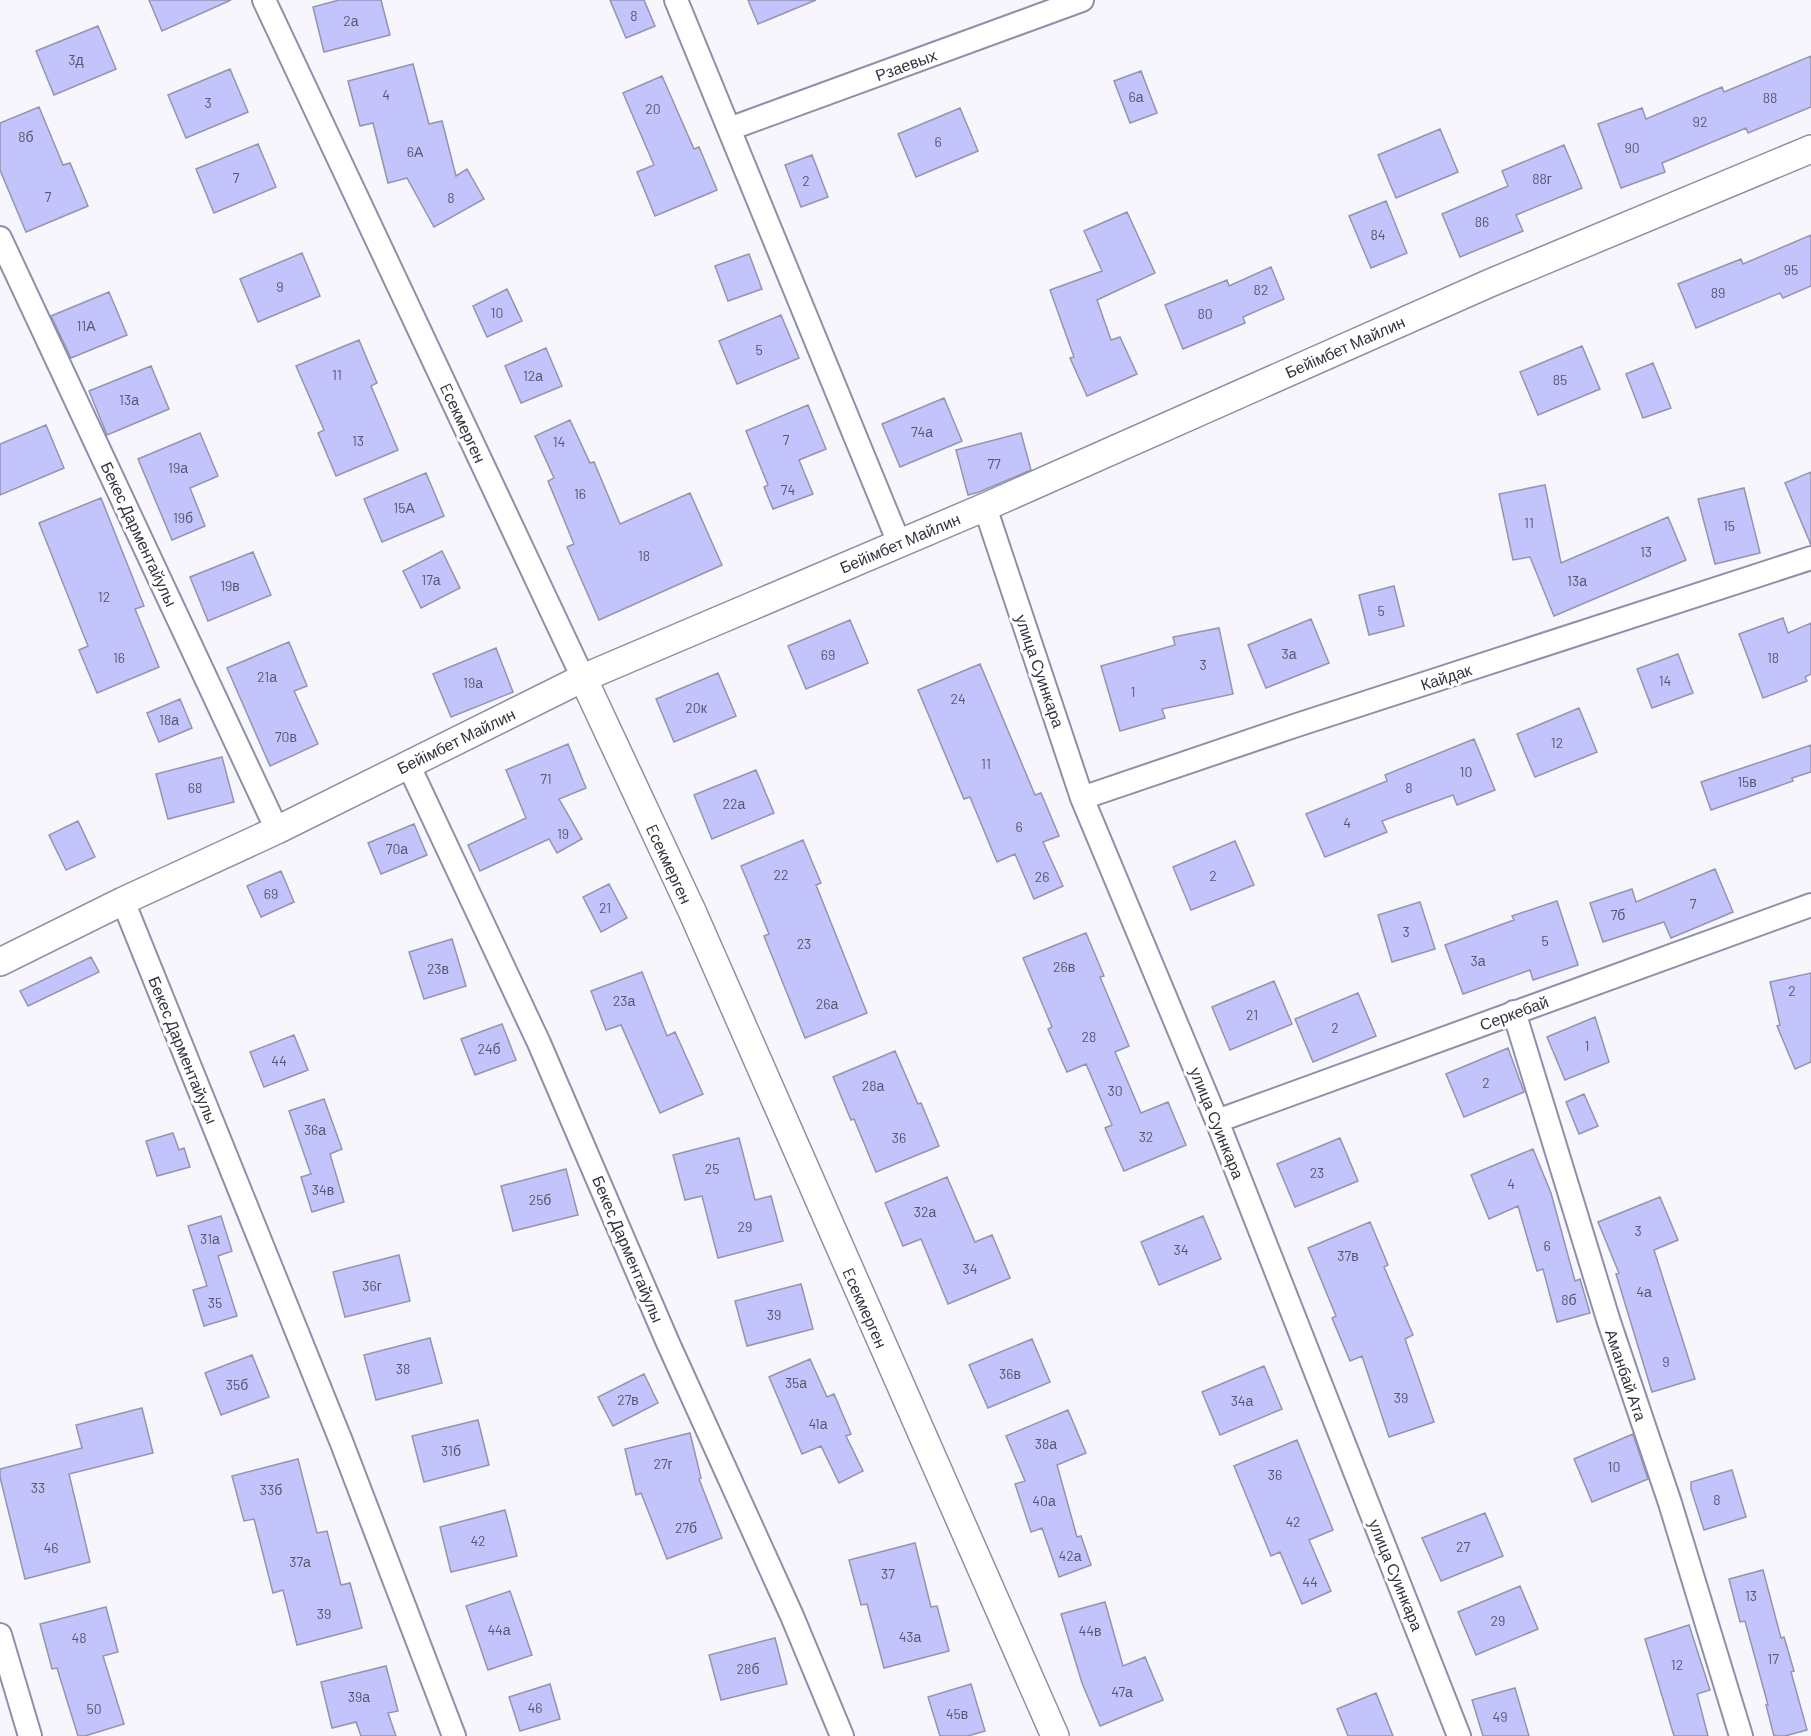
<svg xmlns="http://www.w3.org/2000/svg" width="1811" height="1736" font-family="Barlow,sans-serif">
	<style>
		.building { fill: #c4c4fc; stroke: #9494b0; stroke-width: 1.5 }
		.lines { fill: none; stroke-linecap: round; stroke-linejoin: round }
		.minor-casing { stroke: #8f8fab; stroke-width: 26 }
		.tertiary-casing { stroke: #8f8fab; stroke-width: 30 }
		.minor { stroke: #fff; stroke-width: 22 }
		.tertiary { stroke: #fff; stroke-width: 27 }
		.labels { text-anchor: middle; stroke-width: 6; stroke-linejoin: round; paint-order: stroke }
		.number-label { font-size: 14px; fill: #56576e }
		.street-label { font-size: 16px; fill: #32333e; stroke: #fff }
	</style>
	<rect width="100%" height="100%" fill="#f6f6fc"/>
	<path class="building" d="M149,0H231L162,31Z
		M339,0H381L390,35L324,52L313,7Z
		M610,0H644L655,26L626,38Z
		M748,0H816L758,24Z
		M98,26L116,69L54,95L36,51Z
		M1811,56V107L1748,133L1746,128L1662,163L1665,172L1621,188L1598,124L1642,108L1646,119L1722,87L1724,92Z
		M413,64L429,124L442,121L456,176L467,169L484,199L434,227L407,178L388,183L373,123L360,126L348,81Z
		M230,69L248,112L186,138L168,95Z
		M1141,71L1157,113L1130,123L1114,81Z
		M662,76L694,149L699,147L717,190L655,216L637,172L654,165L623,93Z
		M39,107L63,165L70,163L88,206L26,232L0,170V123Z
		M960,108L978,151L916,177L898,134Z
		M1440,129L1458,172L1396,198L1378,155Z
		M258,144L276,187L214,213L196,169Z
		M1564,145L1582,188L1516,215L1523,231L1460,257L1442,214L1508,186L1502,171Z
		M812,155L828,197L801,207L785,165Z
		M1386,201L1407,253L1371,268L1349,216Z
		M1127,212L1155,273L1097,300L1111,340L1120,337L1137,374L1087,396L1070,358L1074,357L1050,290L1102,271L1084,231Z
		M1811,235V286L1783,298L1780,293L1696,328L1678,284L1741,259L1743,264Z
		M302,253L320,296L258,322L240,279Z
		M749,254L762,289L728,301L715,266Z
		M1271,267L1284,299L1243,317L1245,323L1183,349L1165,305L1227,280L1229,286Z
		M507,289L522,321L487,337L473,306Z
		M109,292L127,335L71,358L51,316Z
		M781,315L799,358L737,384L719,341Z
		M359,340L377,383L371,386L398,450L336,476L318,433L324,430L296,366Z
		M1582,346L1600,389L1538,415L1520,372Z
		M546,348L562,386L521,403L505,366Z
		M1653,363L1671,408L1643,418L1626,374Z
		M151,366L169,409L107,435L89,391Z
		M944,398L962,441L900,467L882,424Z
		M808,405L826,449L799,460L813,494L773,509L764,487L768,485L746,431Z
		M570,420L590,463L594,462L620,524L690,493L722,565L599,620L567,547L574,544L548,481L554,478L535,436Z
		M46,425L64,468L0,495V444Z
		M200,433L218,476L190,488L205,526L172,540L138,459Z
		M1021,433L1031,470L979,492L968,495L956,450Z
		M1811,472V545L1785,483Z
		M426,473L444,516L382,542L364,499Z
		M1545,485L1561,563L1668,517L1686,560L1554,616L1530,557L1513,560L1499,494Z
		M1744,488L1760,553L1715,564L1698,499Z
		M101,498L144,606L135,609L159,667L97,693L79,650L88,646L39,523Z
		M442,551L460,588L421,608L403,571Z
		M253,552L271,595L208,621L190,577Z
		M1394,586L1404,626L1369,635L1359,595Z
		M1783,618L1788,633L1811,623V674L1805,677L1807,681L1763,698L1739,634Z
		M1311,619L1329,663L1266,688L1248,645Z
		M850,620L868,663L806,689L788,646Z
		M1219,628L1233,694L1162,709L1165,718L1120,731L1101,666L1175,645L1173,637Z
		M289,642L307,686L294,691L318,744L270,766L227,668Z
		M496,648L513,692L451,717L433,674Z
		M1678,654L1693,693L1652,708L1637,669Z
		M980,664L1035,795L1041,793L1059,836L1043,842L1063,886L1034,899L1015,854L997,862L970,797L964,799L918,690Z
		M718,673L736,716L674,742L656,699Z
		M180,699L192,728L159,742L147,713Z
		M1579,708L1597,752L1535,777L1517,734Z
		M1474,739L1495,790L1457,805L1453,795L1382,821L1387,832L1325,857L1306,814L1387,781L1385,775Z
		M568,744L586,788L559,799L582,839L557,853L549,839L480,871L468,845L526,818L506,770Z
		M1811,745V772L1792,778L1793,781L1711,810L1701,782Z
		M222,757L234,802L168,819L156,774Z
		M756,770L774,813L712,839L694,795Z
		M78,821L95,857L66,870L49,835Z
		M414,824L427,855L381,874L368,843Z
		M803,840L821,883L816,885L867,1013L805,1038L764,936L769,934L741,866Z
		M1235,841L1254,885L1191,910L1173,867Z
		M1715,869L1733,912L1671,938L1664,922L1603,942L1590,903L1632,889L1636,902Z
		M281,871L294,902L261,917L247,886Z
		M609,884L627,918L601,932L583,897Z
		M1557,901L1578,965L1533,980L1530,970L1463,994L1445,945L1514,920L1512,916Z
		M1420,902L1435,949L1392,962L1378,915Z
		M1086,933L1104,976L1100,977L1129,1046L1115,1052L1141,1113L1168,1102L1186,1145L1124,1171L1105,1128L1112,1125L1086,1064L1067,1072L1048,1029L1052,1027L1023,958Z
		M452,939L466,986L424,999L409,952Z
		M91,957L99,972L28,1006L20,991Z
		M642,972L667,1036L675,1032L703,1094L660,1113L621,1025L606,1030L591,991Z
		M1811,973V1062L1795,1069L1777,1026L1780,1025L1770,982Z
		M1274,981L1292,1024L1230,1050L1212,1007Z
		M1358,993L1376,1036L1313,1062L1295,1019Z
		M1595,1017L1609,1062L1565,1080L1547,1037Z
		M502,1024L516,1060L475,1075L461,1039Z
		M294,1035L308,1070L264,1087L250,1052Z
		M1508,1048L1524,1092L1464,1117L1446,1074Z
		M895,1051L918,1104L921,1103L939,1146L876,1172L854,1119L851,1120L833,1077Z
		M1584,1094L1598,1126L1579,1134L1566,1102Z
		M324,1099L342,1149L330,1154L344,1202L312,1212L301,1177L311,1174L289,1111Z
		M173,1133L179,1150L184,1148L190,1167L157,1176L146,1141Z
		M739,1138L755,1200L771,1196L783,1241L718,1258L702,1196L685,1200L673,1155Z
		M1340,1138L1358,1181L1295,1207L1277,1164Z
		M1533,1149L1551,1193L1575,1281L1580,1279L1590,1313L1557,1322L1543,1269L1537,1271L1518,1206L1489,1219L1471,1175Z
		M566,1169L578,1215L513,1231L501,1186Z
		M947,1177L975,1242L992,1235L1010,1278L948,1304L921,1239L903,1246L885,1203Z
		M1660,1197L1678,1240L1654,1250L1695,1379L1652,1392L1616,1274L1619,1273L1598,1222Z
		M221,1216L232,1251L218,1256L237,1316L204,1326L193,1290L207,1286L188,1226Z
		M1203,1216L1221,1259L1159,1285L1141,1242Z
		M1370,1222L1388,1265L1384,1267L1413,1335L1405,1339L1434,1422L1389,1437L1362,1356L1350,1361L1332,1318L1336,1316L1308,1248Z
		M399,1255L410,1301L345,1317L333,1272Z
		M801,1284L813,1329L747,1346L735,1301Z
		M430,1338L442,1383L376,1400L364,1355Z
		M1032,1339L1050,1382L988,1408L969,1365Z
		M252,1355L269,1397L221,1415L205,1373Z
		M810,1359L827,1397L834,1394L851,1434L846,1436L863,1471L839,1483L821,1446L802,1454L769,1377Z
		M1264,1366L1282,1409L1220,1435L1202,1392Z
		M644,1374L658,1403L613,1426L598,1397Z
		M142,1408L153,1453L69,1474L90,1562L25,1579L0,1477V1469L82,1448L76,1425Z
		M1068,1410L1086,1453L1057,1465L1077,1537L1081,1536L1091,1565L1059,1577L1042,1528L1031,1532L1015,1484L1025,1481L1006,1436Z
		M478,1420L489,1465L424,1482L412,1436Z
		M690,1433L701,1478L699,1479L722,1538L667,1559L641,1493L636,1495L625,1449Z
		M1633,1434L1648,1479L1592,1502L1574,1459Z
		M1297,1440L1333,1530L1309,1540L1331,1591L1302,1604L1280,1552L1271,1556L1234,1466Z
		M298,1459L317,1533L327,1531L341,1585L350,1583L362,1628L297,1645L283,1590L273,1593L254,1519L244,1521L232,1476Z
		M1732,1470L1746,1517L1704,1530L1691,1489V1482Z
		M505,1510L517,1556L451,1572L440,1527Z
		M1485,1513L1503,1556L1441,1581L1422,1538Z
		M915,1543L931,1607L937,1606L949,1651L884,1668L867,1604L861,1605L849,1560Z
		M1763,1570L1781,1638L1784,1637L1794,1671L1791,1672L1807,1730L1785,1736H1774L1766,1705H1768L1745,1621L1740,1622L1729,1579Z
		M1520,1586L1538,1629L1476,1655L1458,1612Z
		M510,1591L532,1655L488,1670L466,1606Z
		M1105,1602L1123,1666L1145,1657L1163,1700L1100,1726L1082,1683L1061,1614Z
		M106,1607L118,1652L103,1656L124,1724L85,1736H78L57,1668L52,1669L40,1624Z
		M1689,1625L1710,1690L1697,1694L1708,1736H1674L1645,1639Z
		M775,1638L787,1684L721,1700L709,1655Z
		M386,1666L398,1711L388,1713L396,1736H361L356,1722L332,1728L321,1682Z
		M550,1684L560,1719L520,1731L509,1697Z
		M971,1684L985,1731L968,1736H940L928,1697Z
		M1515,1688L1529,1736H1483L1472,1700Z
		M1376,1693L1393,1736H1348L1337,1709Z"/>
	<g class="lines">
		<g class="minor-casing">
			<path id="minor" d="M264,0L583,678
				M676,0L899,543
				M729,129L1082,0
				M0,238L277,830
				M985,507L1082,798L1217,1121L1459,1736
				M408,764L539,1043L668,1343L792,1616L842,1736
				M1082,798L1294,726L1811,558
				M123,901L341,1441L454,1736
				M1514,1012L1609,1322L1670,1503L1741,1736
				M1217,1121L1811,905
				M0,1635L30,1736"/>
		</g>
		<g class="tertiary-casing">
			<path id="tertiary" d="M583,678L692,911L1055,1736
				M0,962L123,901L277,830L583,678L985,507L1490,283L1811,149"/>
		</g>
		<use href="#minor" class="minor"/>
		<use href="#tertiary" class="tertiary"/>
	</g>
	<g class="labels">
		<g class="number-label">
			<text x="634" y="21">8</text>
			<text x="351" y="26">2а</text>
			<text x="76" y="65">3д</text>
			<text x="386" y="100">4</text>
			<text x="1136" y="102">6а</text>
			<text x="1770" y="103">88</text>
			<text x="208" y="108">3</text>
			<text x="653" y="114">20</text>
			<text x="1700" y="127">92</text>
			<text x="26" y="142">8б</text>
			<text x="938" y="147">6</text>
			<text x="1632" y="153">90</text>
			<text x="415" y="157">6А</text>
			<text x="236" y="183">7</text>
			<text x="1542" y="184">88г</text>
			<text x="806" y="186">2</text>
			<text x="48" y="202">7</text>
			<text x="451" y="203">8</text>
			<text x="1482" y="227">86</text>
			<text x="1378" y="240">84</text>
			<text x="1791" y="275">95</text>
			<text x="280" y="292">9</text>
			<text x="1261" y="295">82</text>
			<text x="1718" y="298">89</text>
			<text x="497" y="318">10</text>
			<text x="1205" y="319">80</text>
			<text x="86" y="331">11А</text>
			<text x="759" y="355">5</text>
			<text x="337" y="380">11</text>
			<text x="533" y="381">12а</text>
			<text x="1560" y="385">85</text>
			<text x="129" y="405">13а</text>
			<text x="922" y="437">74а</text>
			<text x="786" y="445">7</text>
			<text x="358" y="446">13</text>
			<text x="559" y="447">14</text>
			<text x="994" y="469">77</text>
			<text x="178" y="473">19а</text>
			<text x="788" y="495">74</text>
			<text x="580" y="499">16</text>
			<text x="404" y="513">15А</text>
			<text x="183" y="523">19б</text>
			<text x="1529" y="528">11</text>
			<text x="1729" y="531">15</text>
			<text x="1646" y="557">13</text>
			<text x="644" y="561">18</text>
			<text x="431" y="585">17а</text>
			<text x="1577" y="586">13а</text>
			<text x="230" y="591">19в</text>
			<text x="104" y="602">12</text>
			<text x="1381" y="616">5</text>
			<text x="1289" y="659">3а</text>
			<text x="828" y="660">69</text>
			<text x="119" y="663">16</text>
			<text x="1773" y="663">18</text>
			<text x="1203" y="670">3</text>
			<text x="267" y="682">21а</text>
			<text x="1665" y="686">14</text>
			<text x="473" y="688">19а</text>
			<text x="1133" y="697">1</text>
			<text x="958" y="704">24</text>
			<text x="696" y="713">20к</text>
			<text x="169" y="725">18а</text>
			<text x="286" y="742">70в</text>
			<text x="1557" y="748">12</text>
			<text x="986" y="769">11</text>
			<text x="1466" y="777">10</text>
			<text x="546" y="784">71</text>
			<text x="1747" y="787">15в</text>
			<text x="195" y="793">68</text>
			<text x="1409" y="793">8</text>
			<text x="734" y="809">22а</text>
			<text x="1347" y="828">4</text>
			<text x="1019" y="832">6</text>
			<text x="563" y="839">19</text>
			<text x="397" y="854">70а</text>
			<text x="781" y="880">22</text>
			<text x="1213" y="881">2</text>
			<text x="1042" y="882">26</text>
			<text x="271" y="899">69</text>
			<text x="1693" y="909">7</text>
			<text x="605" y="913">21</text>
			<text x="1618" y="920">7б</text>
			<text x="1406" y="937">3</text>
			<text x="1545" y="946">5</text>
			<text x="804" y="949">23</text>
			<text x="1478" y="966">3а</text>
			<text x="1064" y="972">26в</text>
			<text x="438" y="974">23в</text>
			<text x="1792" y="996">2</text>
			<text x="624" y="1006">23а</text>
			<text x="827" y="1009">26а</text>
			<text x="1252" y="1020">21</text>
			<text x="1335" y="1033">2</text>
			<text x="1089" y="1042">28</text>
			<text x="1587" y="1051">1</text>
			<text x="489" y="1054">24б</text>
			<text x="279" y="1066">44</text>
			<text x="1486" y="1088">2</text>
			<text x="873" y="1091">28а</text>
			<text x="1115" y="1096">30</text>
			<text x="315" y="1135">36а</text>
			<text x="1146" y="1142">32</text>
			<text x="899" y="1143">36</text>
			<text x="712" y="1174">25</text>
			<text x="1317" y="1178">23</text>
			<text x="1511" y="1189">4</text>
			<text x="323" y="1195">34в</text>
			<text x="540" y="1205">25б</text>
			<text x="925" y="1217">32а</text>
			<text x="745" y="1232">29</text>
			<text x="1638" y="1236">3</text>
			<text x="210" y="1244">31а</text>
			<text x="1547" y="1251">6</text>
			<text x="1181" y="1255">34</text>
			<text x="1348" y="1261">37в</text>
			<text x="970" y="1274">34</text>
			<text x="372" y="1291">36г</text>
			<text x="1644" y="1297">4а</text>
			<text x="1569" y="1305">8б</text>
			<text x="215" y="1308">35</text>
			<text x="774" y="1320">39</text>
			<text x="1666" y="1367">9</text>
			<text x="403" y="1374">38</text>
			<text x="1010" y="1379">36в</text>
			<text x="796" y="1388">35а</text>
			<text x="237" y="1390">35б</text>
			<text x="1401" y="1403">39</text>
			<text x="628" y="1405">27в</text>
			<text x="1242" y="1406">34а</text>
			<text x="818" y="1429">41а</text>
			<text x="1046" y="1449">38а</text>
			<text x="451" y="1456">31б</text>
			<text x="663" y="1469">27г</text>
			<text x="1614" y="1472">10</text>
			<text x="1275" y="1480">36</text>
			<text x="38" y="1493">33</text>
			<text x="271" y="1495">33б</text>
			<text x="1717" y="1505">8</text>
			<text x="1044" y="1506">40а</text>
			<text x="1293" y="1527">42</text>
			<text x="686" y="1533">27б</text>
			<text x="478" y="1546">42</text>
			<text x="1463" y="1552">27</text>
			<text x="51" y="1553">46</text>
			<text x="1070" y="1561">42а</text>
			<text x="300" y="1567">37а</text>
			<text x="888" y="1579">37</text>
			<text x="1310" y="1587">44</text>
			<text x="1751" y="1601">13</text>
			<text x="324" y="1619">39</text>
			<text x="1498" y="1626">29</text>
			<text x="499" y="1635">44а</text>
			<text x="1090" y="1636">44в</text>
			<text x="910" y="1642">43а</text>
			<text x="79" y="1643">48</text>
			<text x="1773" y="1664">17</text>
			<text x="1677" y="1670">12</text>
			<text x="748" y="1674">28б</text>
			<text x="1122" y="1697">47а</text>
			<text x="359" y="1702">39а</text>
			<text x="535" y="1713">46</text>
			<text x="94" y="1714">50</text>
			<text x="957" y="1719">45в</text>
			<text x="1500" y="1722">49</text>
		</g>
		<g class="street-label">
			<text transform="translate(906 65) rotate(-20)" y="6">Рзаевых</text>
			<text transform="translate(1345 347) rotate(-24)" y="6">Бейімбет Майлин</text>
			<text transform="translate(463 423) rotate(65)" y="6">Eсекмерген</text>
			<text transform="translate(139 534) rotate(65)" y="6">Бекес Дарментайулы</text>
			<text transform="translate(900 543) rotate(-23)" y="6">Бейімбет Майлин</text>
			<text transform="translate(1040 671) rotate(71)" y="6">улица Суинкара</text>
			<text transform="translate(1446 677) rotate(-18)" y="6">Кайдак</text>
			<text transform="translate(456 741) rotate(-26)" y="6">Бейімбет Майлин</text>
			<text transform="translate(669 864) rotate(65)" y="6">Eсекмерген</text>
			<text transform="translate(1514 1013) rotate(-20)" y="6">Серкебай</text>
			<text transform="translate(183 1050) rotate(68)" y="6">Бекес Дарментайулы</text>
			<text transform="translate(1217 1123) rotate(68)" y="6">улица Суинкара</text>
			<text transform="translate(628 1249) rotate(67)" y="6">Бекес Дарментайулы</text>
			<text transform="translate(865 1308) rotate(66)" y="6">Eсекмерген</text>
			<text transform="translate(1626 1375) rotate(71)" y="6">Аманбай Ата</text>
			<text transform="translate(1396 1575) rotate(68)" y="6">улица Суинкара</text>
		</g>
	</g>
</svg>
